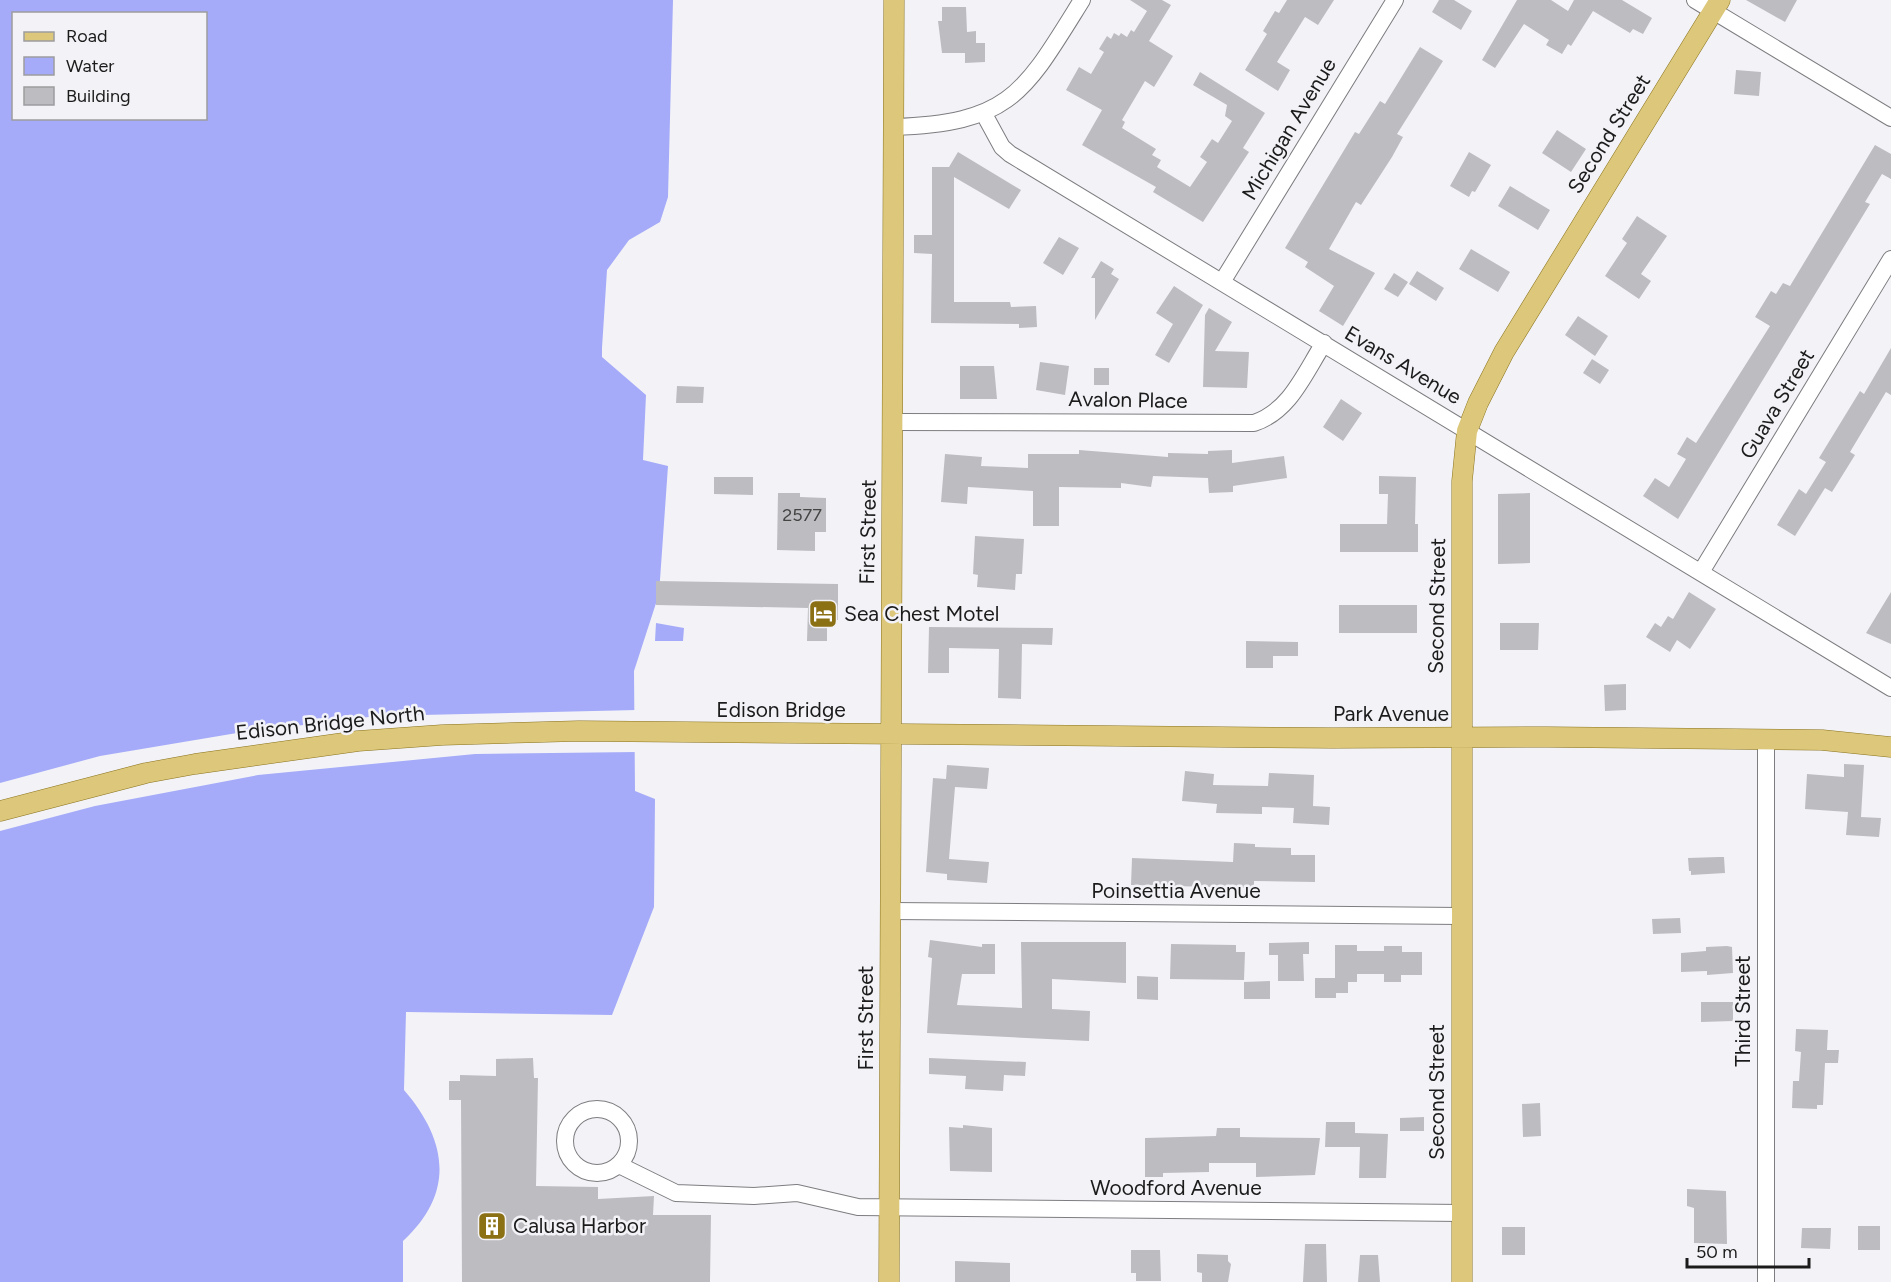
<svg xmlns="http://www.w3.org/2000/svg" width="1891" height="1282" font-family="Figtree,sans-serif">
	<style>
		.water { fill: #a5abf8; fill-rule: evenodd }
		.pier { fill: #f3f3f7 }
		.building { fill: #bdbdc1 }
		.lines { fill: none; stroke-linecap: round; stroke-linejoin: round }
		.minor-casing { stroke: #7d7d81; stroke-width: 18 }
		.major-casing { stroke: #8a731f; stroke-width: 21 }
		.minor { stroke: #fff; stroke-width: 16 }
		.major { stroke: #dcc77a; stroke-width: 20 }
		.labels { text-anchor: middle; stroke-width: 5; stroke-linejoin: round; paint-order: stroke }
		.number-label { font-size: 18px; fill: #444445 }
		.street-label { font-size: 21px; fill: #1b1b1c; stroke: #f3f3f7 }
		.poi-label { font-size: 21px; fill: #1b1b1c; stroke: #f3f3f7; text-anchor: start }
	</style>
	<rect width="100%" height="100%" fill="#f3f3f7"/>
	<path class="water" d="M0,0H673L668,197L660,222L629,240L607,270L602,348V357L646,395L643,460L668,466L659,594L634,671L635,791L655,799L654,907L612,1015L406,1012L404,1090C448,1141 455,1193 403,1241V1282H0ZM14,14H206V118H14Z
		M656,623L684,628L683,641H655Z"/>
	<path class="pier" d="M637,710V752L475,754L258,775L95,806L0,831V783L100,756L237,733L377,716Z"/>
	<path class="building" d="M1130,0H1162L1171,5L1149,41L1173,56L1154,87L1145,81L1122,120L1125,122L1122,128L1156,149L1152,155L1161,160L1157,167L1190,187L1207,162L1200,157L1212,139L1218,143L1232,121L1225,116L1227,105L1193,85L1200,72L1265,113L1243,148L1249,152L1203,222L1153,192L1156,187L1082,145L1102,110L1066,90L1079,67L1091,74L1104,52L1099,49L1107,36L1111,39L1114,33L1119,36L1121,33L1127,37L1131,30L1134,32L1147,11Z
		M1287,0H1334L1318,25L1305,17L1277,62L1290,70L1278,91L1245,70L1267,34L1263,31L1275,11L1279,13Z
		M1439,0H1454L1472,11L1461,30L1432,12Z
		M1517,0H1551L1568,11L1574,0H1622L1652,18L1643,34L1633,29L1630,33L1593,11L1571,46L1568,44L1562,54L1546,45L1549,40L1524,24L1495,68L1482,60Z
		M1746,0H1797L1785,22Z
		M942,7H966L967,32L976,31V43H985V62L965,63V53H942L938,21H942Z
		M1420,47L1443,61L1397,134L1403,137L1392,157L1361,205L1356,202L1329,249L1375,273L1343,326L1319,311L1334,286L1305,267L1308,262L1285,248L1355,132L1359,134L1380,101L1385,104Z
		M1736,70L1761,72L1759,96L1734,94Z
		M1557,130L1586,149L1571,172L1542,153Z
		M1875,145L1891,154V179L1882,174L1865,202L1870,204L1678,519L1643,496L1655,478L1669,487L1686,459L1677,454L1687,437L1696,443L1770,326L1755,317L1771,291L1776,294L1783,283L1790,286Z
		M958,152L1021,190L1009,209L954,177V302H1010L1011,307L1036,306L1037,327L1019,328V324L931,323L932,254L914,253V235H932V167H949Z
		M1469,152L1491,165L1475,192L1472,191L1469,197L1450,186Z
		M1510,186L1550,210L1538,230L1498,206Z
		M1637,216L1667,236L1641,274L1651,281L1639,299L1605,276L1627,243L1622,239Z
		M1059,237L1079,248L1063,275L1043,263Z
		M1471,249L1510,272L1498,292L1459,269Z
		M1101,261L1114,269L1111,274L1119,279L1095,320V278H1091Z
		M1417,271L1444,288L1436,301L1409,284Z
		M1394,273L1408,282L1398,297L1384,289Z
		M1174,286L1203,305L1169,363L1155,355L1173,324L1156,313Z
		M1209,308L1232,322L1215,351L1249,352L1247,388L1203,387L1205,315Z
		M1578,316L1608,336L1595,356L1565,335Z
		M1891,348V395L1886,392L1850,452L1855,455L1832,492L1825,488L1795,536L1777,525L1799,489L1806,494L1826,462L1819,458L1860,391L1864,394Z
		M1592,359L1609,370L1600,384L1583,373Z
		M1040,362L1069,366L1065,395L1036,390Z
		M960,366H994L997,399H960Z
		M1094,368H1109V385H1094Z
		M677,386L704,387L703,403H676Z
		M1341,399L1362,413L1343,441L1323,427Z
		M1079,450L1168,457V453L1208,454V451L1232,450V463L1284,456L1287,478L1233,486V492L1209,493L1208,478L1153,476L1151,487L1121,483V488L1059,487V526H1033V491L968,487L967,504L941,502L945,454L982,457L981,466L1028,468V454H1079Z
		M1379,476L1416,477L1415,524H1418V552H1340V524H1387L1388,494H1379Z
		M714,477H753V495L714,494Z
		M778,493H800V497L826,498V532H815V551L777,550Z
		M1530,493V563L1498,564V494Z
		M975,536L1024,539L1022,574H1016L1015,590L977,587L978,575L973,574Z
		M656,581L838,584V620H827V641H807L808,608L656,605Z
		M1689,592L1716,609L1690,649L1677,640L1670,652L1646,637L1655,623L1661,627L1668,616L1673,619Z
		M1891,592V644L1866,633Z
		M1339,605H1417V633H1339Z
		M1500,623H1539L1538,650H1500Z
		M929,627L1053,628L1052,645L1022,644L1021,699L998,698L999,649L949,648V673H928Z
		M1246,641L1298,642V656H1273V668H1246Z
		M1626,684V710L1605,711L1604,685Z
		M1844,764L1864,765L1861,817L1881,818L1879,837L1846,835L1848,812L1805,809L1807,774L1844,777Z
		M947,765L989,768L987,789L955,787L949,859L989,862L987,883L947,880V874L926,872L933,778L946,779Z
		M1185,771L1214,774L1213,785L1268,786L1269,773L1314,775L1313,806L1330,807L1329,825L1293,823L1294,808L1262,807V814L1216,813L1217,804L1182,801Z
		M1234,843L1255,844V847L1291,848V855H1315V882L1254,881V888L1131,885L1132,858L1233,862Z
		M1719,857H1724L1725,873L1691,875V871H1689L1688,858Z
		M1680,918L1681,933L1653,934L1652,919Z
		M930,940L982,947V944H995V974H962L957,1005L1022,1008L1021,942H1126V983L1052,979V1009L1090,1011L1089,1041L927,1033L932,958L928,957Z
		M1309,942V954H1303L1304,981H1278V955H1269V943Z
		M1171,944L1236,945V952H1245L1244,980L1170,979Z
		M1335,945H1357V951H1384V946H1402V952H1422V975H1401V982H1384V974H1357V982H1348V993H1336V998H1315V978H1335Z
		M1727,946L1732,947L1733,973L1707,975V971L1681,972V953L1706,951V947Z
		M1137,976L1158,977V1000L1137,999Z
		M1270,981V999H1244V982Z
		M1701,1002H1733V1021L1701,1022Z
		M1796,1029L1828,1030L1827,1050H1839L1838,1063H1825L1823,1105H1817V1109L1792,1108L1793,1081H1799L1801,1052L1795,1051Z
		M533,1058L534,1078H538L536,1186L598,1187V1199L654,1196L653,1215H711L710,1282H462L461,1100H449V1081H460V1075L496,1076V1059Z
		M929,1058L1026,1062L1025,1076L1004,1075L1003,1091L965,1089L966,1076L929,1074Z
		M1540,1103L1541,1136L1523,1137L1522,1104Z
		M1424,1117V1131H1400V1118Z
		M1326,1122H1355V1133L1388,1134L1386,1178H1359L1360,1147H1325Z
		M963,1125L992,1128V1172L950,1171L949,1127L963,1128Z
		M1217,1128H1240V1137L1320,1138L1315,1175L1256,1177V1163H1209V1172L1163,1173V1177H1145V1138L1216,1136Z
		M1687,1189L1726,1191L1727,1244L1694,1243V1208L1687,1206Z
		M1858,1226H1880V1250H1858Z
		M1502,1227H1525V1255H1502Z
		M1802,1228H1831L1830,1249L1801,1248Z
		M1305,1244H1326L1327,1282H1303Z
		M1131,1250H1160L1161,1281H1136V1273H1131Z
		M1197,1254L1228,1255V1261L1231,1264L1228,1282H1202V1273L1197,1272Z
		M1360,1255H1378L1380,1282H1358Z
		M955,1261L1010,1263V1282H955Z"/>
	<g class="lines">
		<g class="minor-casing">
			<path id="minor" d="M1695,0L1891,118
				M984,114L1002,147L1010,154L1891,688
				M894,127C1011,123 1024,93 1082,0
				M1222,282L1395,0
				M893,422L1254,423C1290,411 1304,374 1324,343
				M1701,572L1891,259
				M891,911L1461,916
				M565 1141a32 32 0 1 1 64 0a32 32 0 1 1-64 0Z
				M619,1165L676,1193L754,1196L797,1193L858,1207L1462,1213
				M1766,1282V739"/>
		</g>
		<g class="major-casing">
			<path id="major" d="M0,811L146,773L195,764L358,741L442,735L579,731L1333,738L1548,737L1822,740L1891,747
				M889,1282L894,0
				M1462,1282V481L1467,431L1478,403L1504,352L1720,0"/>
		</g>
		<use href="#minor" class="minor"/>
		<use href="#major" class="major"/>
	</g>
	<defs>
		<g id="hotel-square" transform="scale(1.5)"><rect x="-9" y="-9" width="18" height="18" rx="4" fill="#8b7114" stroke="#f3f3f7"/><path d="M-6-4.5h1.5V1H6V5H4.5V3h-9V5H-6ZM-4 0a1.8 1.8 0 1 1 3.6 0ZM.5 0V-2.5h3Q6-2.5 6 0Z" fill="#fff"/></g>
		<g id="building-square" transform="scale(1.5)"><rect x="-9" y="-9" width="18" height="18" rx="4" fill="#8b7114" stroke="#f3f3f7"/><path d="M-4-6H4V6H1V3H-1V6H-4ZM-2.5-4.3h1.7v1.8h-1.7ZM.8-4.3h1.7v1.8H.8ZM-2.5-1h1.7V.8h-1.7ZM.8-1h1.7V.8H.8Z" fill="#fff"/></g>
	</defs>
	<g fill-rule="evenodd">
		<use href="#hotel-square" x="823" y="614"/>
		<use href="#building-square" x="492" y="1226"/>
	</g>
	<g class="labels">
		<g class="number-label">
			<text x="802" y="521">2577</text>
		</g>
		<g class="street-label">
			<text transform="translate(1289 129) rotate(-59)" y="7">Michigan Avenue</text>
			<text transform="translate(1609 134) rotate(-58)" y="7">Second Street</text>
			<text transform="translate(1403 365) rotate(31)" y="7">Evans Avenue</text>
			<text transform="translate(1128 400) rotate(1)" y="7">Avalon Place</text>
			<text transform="translate(1777 404) rotate(-59)" y="7">Guava Street</text>
			<text transform="translate(868 532) rotate(-89)" y="7">First Street</text>
			<text transform="translate(1437 606) rotate(-89)" y="7">Second Street</text>
			<text x="781" y="717">Edison Bridge</text>
			<text x="1391" y="721">Park Avenue</text>
			<text transform="translate(330 723) rotate(-6)" y="7">Edison Bridge North</text>
			<text x="1176" y="898">Poinsettia Avenue</text>
			<text transform="translate(1743 1011) rotate(-90)" y="7">Third Street</text>
			<text transform="translate(866 1018) rotate(-90)" y="7">First Street</text>
			<text transform="translate(1437 1092) rotate(-90)" y="7">Second Street</text>
			<text x="1176" y="1195">Woodford Avenue</text>
		</g>
		<g class="poi-label">
			<text x="844" y="621">Sea Chest Motel</text>
			<text x="513" y="1233">Calusa Harbor</text>
		</g>
	</g>
	<rect x="12" y="12" width="195" height="108" fill="#f3f3f7" stroke="#9d9d9f" stroke-width="1.5"/>
	<rect x="24" y="32" width="30" height="9" fill="#dcc77a" stroke="#9d9d9f" stroke-width="1.5"/>
	<text x="66" y="42" font-size="18" fill="#1b1b1c">Road</text>
	<rect x="24" y="57" width="30" height="18" fill="#a5abf8" stroke="#9d9d9f" stroke-width="1.5"/>
	<text x="66" y="72" font-size="18" fill="#1b1b1c">Water</text>
	<rect x="24" y="87" width="30" height="18" fill="#bdbdc1" stroke="#9d9d9f" stroke-width="1.5"/>
	<text x="66" y="102" font-size="18" fill="#1b1b1c">Building</text>
	<path d="M1687 1258v9h122v-9" fill="none" stroke="#1b1b1c" stroke-width="3"/>
	<text x="1696" y="1258" font-size="18" fill="#1b1b1c" stroke="#f3f3f7" stroke-width="4.5" paint-order="stroke">50 m</text>
</svg>
